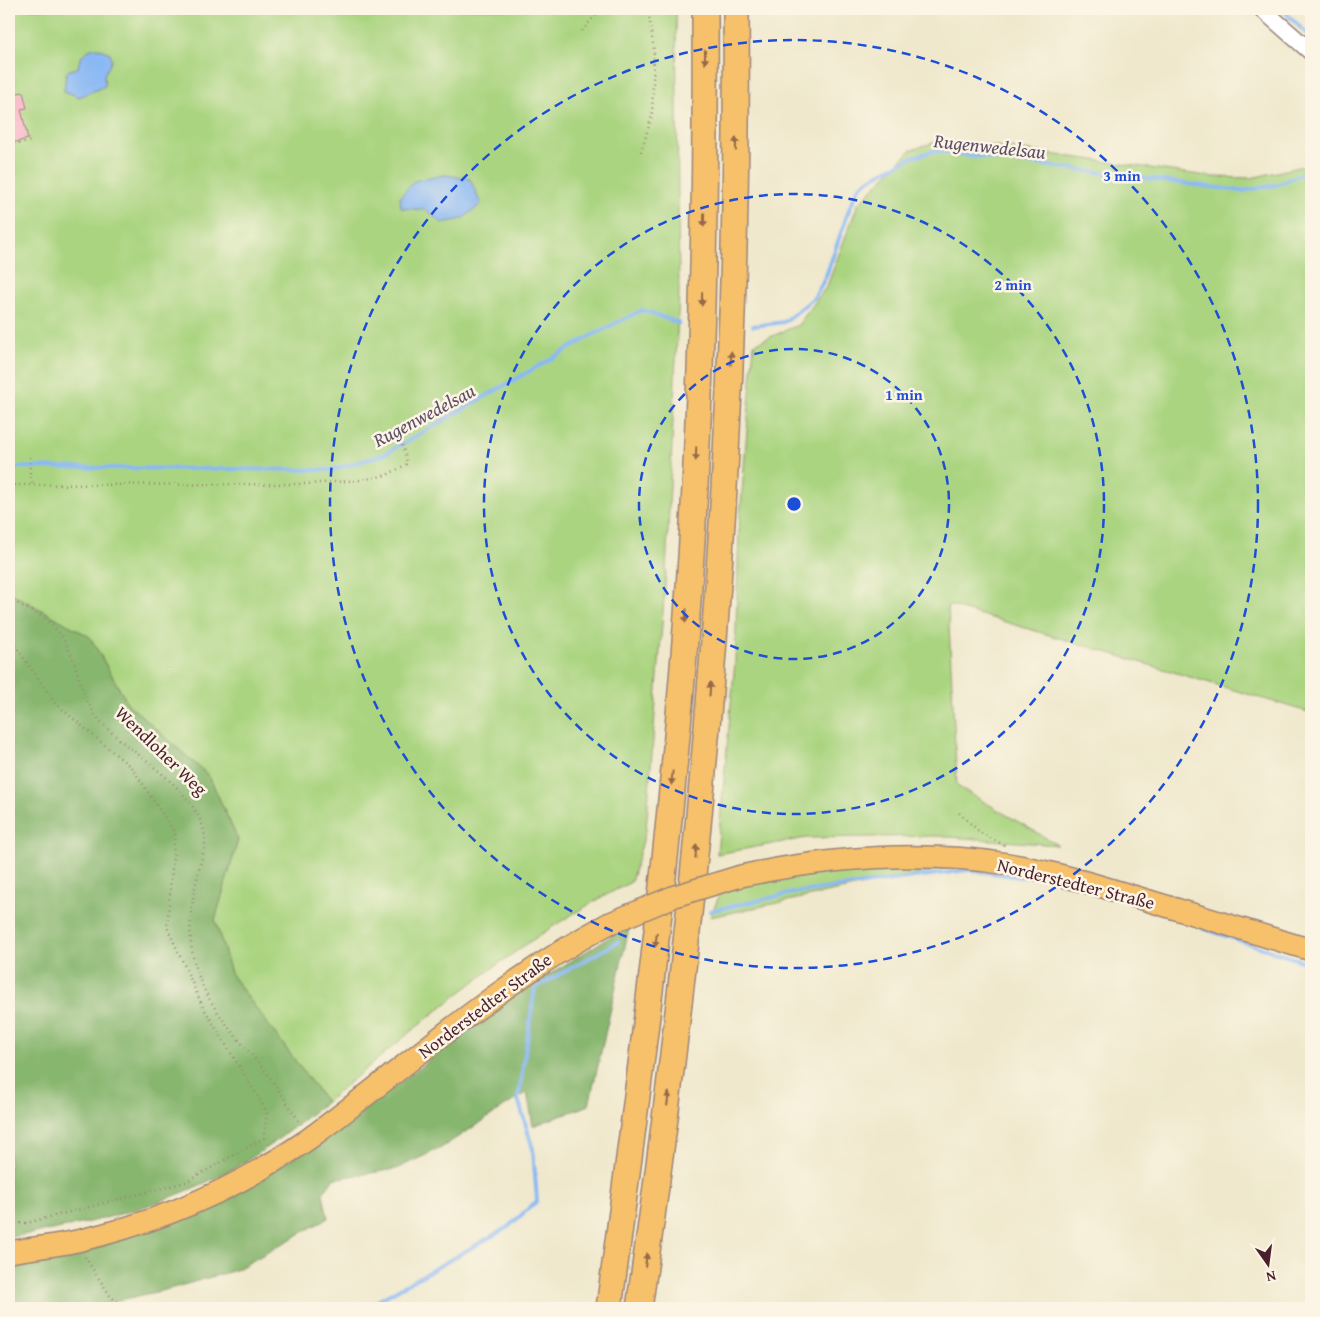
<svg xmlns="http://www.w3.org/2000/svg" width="1320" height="1317" font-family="'Gentium Book Plus',serif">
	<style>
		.green { fill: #aad480; stroke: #7a7a56 }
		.forest { fill: #87b66e; stroke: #686a4c }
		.water { fill: #89b8f4; stroke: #6a6c90 }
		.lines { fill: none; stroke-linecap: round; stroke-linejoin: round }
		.stream { stroke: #89b8f4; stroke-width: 4 }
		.building { fill: #f8a8c1 }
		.minor-casing { stroke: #9c847c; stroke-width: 19 }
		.major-casing { stroke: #9c847c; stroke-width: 24 }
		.highway-casing { stroke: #9c847c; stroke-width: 28 }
		.path { stroke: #9c847c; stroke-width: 2.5; stroke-dasharray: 1 4; stroke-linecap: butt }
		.minor { stroke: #fff; stroke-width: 16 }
		.major { stroke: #f6c16b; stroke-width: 21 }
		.highway { stroke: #f6c16b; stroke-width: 25 }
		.major-bridge-casing { stroke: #9c847c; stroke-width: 24; stroke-linecap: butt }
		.major-bridge { stroke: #f6c16b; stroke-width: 21 }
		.oneway { fill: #976848 }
		.ring { fill: none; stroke: #1d4ed8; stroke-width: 2.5; stroke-dasharray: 9 6 }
		.labels { text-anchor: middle; stroke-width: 5; stroke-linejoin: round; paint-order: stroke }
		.street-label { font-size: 18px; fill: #4a1f2b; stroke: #fcf5e5 }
		.water-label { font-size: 19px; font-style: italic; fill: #5d4d67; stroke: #fcf5e5 }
		.centre { fill: #1d4ed8; stroke: #fcf5e5; stroke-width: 2.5 }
		.ring-label { font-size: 15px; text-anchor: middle; font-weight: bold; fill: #1d4ed8; stroke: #fcf5e5; stroke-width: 5; stroke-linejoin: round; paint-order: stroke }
	</style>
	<rect width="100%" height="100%" fill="#fcf5e5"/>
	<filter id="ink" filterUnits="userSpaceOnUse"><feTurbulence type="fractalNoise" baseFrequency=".02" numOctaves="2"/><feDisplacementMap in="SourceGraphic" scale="10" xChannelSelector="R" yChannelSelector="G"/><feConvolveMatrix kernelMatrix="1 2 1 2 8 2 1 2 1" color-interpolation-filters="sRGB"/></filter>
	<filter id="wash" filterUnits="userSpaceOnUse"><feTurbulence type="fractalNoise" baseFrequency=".0096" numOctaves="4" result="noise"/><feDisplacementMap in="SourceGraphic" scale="20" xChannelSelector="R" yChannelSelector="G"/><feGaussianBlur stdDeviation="1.12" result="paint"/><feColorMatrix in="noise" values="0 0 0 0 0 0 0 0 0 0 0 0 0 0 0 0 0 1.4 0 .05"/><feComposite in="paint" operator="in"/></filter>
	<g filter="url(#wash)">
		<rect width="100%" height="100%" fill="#efe8cc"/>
		<path class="green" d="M9,9H676L679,292L666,572L646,830L631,882C520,937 421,1023 326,1102L232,976L215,920L238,840L209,776L128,704L90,637L9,592Z
			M938,141L974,143L1214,177L1251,178L1311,164V713L948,605L957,786L1058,845L936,836L806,838L717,854L735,662L739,530L754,344L798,325L827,286L858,204L911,150Z
			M884,862L946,868L710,917L721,892L787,871Z"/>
		<path class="forest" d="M9,592L90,637L128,704L209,776L238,840L215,920L232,976L326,1102C295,1126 262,1154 227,1172C158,1208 85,1226 9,1237Z
			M630,924L589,1105L533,1126L527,1092L441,1148L396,1169L333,1179L323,1193L328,1218L236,1270L169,1289L107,1303L95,1308H9V1257L238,1192L341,1128L499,1006Z"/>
		<path class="water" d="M98,48L110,53L112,60L104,75L105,86L79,97L64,91L66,74L69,70L78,68C79,57 86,48 98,48Z
			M445,175L470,179L481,204L462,219L442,223L426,210L401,208L400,197L414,181Z"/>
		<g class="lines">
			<path class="stream" d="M1282,9L1311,38
				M753,326L784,322L814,298L826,276L850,207L859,187L871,178L913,157L934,151L1242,191L1276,185L1311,170
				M9,467L331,470L383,455L591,336L642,310L679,323
				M710,911L793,893L968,870L1022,877
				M1202,928L1311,964
				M365,1308L508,1227L537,1201L533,1149L518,1099L535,988L618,942"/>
		</g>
		<g id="blocks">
			<path class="building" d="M23,92L27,108L21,109L28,139L12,143L9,129V95Z"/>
		</g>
	</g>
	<g filter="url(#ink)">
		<use href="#blocks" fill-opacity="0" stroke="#9c847c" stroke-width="1"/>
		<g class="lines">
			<g class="minor-casing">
				<path id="minor" d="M1262,9L1311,52"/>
			</g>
			<g class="major-casing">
				<path id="major" d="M741,876C830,857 918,850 1008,864C1051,871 1092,884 1133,896C1193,914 1252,932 1311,950
					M9,1252C31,1248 55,1246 77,1241C160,1222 240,1187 310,1138C409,1065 498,983 608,924"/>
			</g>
			<g class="highway-casing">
				<path id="highway" d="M609,1308C646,1036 681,762 695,487C703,328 706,168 705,9
					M639,1308C702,878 740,444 736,9"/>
			</g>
			<path class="path" d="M582,31L601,9
				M9,146L31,141
				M641,152L652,116L654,51L648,9
				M30,457V476L33,484
				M9,485L307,484L361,480L387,475L407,464C406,453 398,438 400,429
				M9,599C28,609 52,620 63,638C80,666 78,695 100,721C130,755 199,788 205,837C206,847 200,863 198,874C190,908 186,941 198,974C212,1015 246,1046 271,1079C282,1094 291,1109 301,1124
				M9,637L55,703L132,768L175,833L167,927L203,1007L267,1112L264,1138L186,1182L27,1223L9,1224
				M959,813L981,833L1006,846
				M85,1257L111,1297L127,1308"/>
			<use href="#minor" class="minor"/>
			<use href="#major" class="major"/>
			<use href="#highway" class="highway"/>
			<g class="major-bridge-casing">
				<path id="major-bridge" d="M608,924L675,896L741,876"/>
			</g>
			<use href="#major-bridge" class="major-bridge"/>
		</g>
		<defs><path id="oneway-solid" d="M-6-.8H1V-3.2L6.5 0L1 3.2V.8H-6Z" transform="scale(1.25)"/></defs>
		<g class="oneway">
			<use href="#oneway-solid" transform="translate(705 57) rotate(90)"/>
			<use href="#oneway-solid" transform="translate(736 144) rotate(-89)"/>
			<use href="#oneway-solid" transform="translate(704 220) rotate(91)"/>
			<use href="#oneway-solid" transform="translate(702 299) rotate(92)"/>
			<use href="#oneway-solid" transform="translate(731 358) rotate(-87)"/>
			<use href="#oneway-solid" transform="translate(696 454) rotate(92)"/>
			<use href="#oneway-solid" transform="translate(686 616) rotate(95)"/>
			<use href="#oneway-solid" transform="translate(710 689) rotate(-86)"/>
			<use href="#oneway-solid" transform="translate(672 778) rotate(95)"/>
			<use href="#oneway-solid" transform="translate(696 851) rotate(-85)"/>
			<use href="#oneway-solid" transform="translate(656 940) rotate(97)"/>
			<use href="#oneway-solid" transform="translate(668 1099) rotate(-83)"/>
			<use href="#oneway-solid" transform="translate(646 1260) rotate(-82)"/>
		</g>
	</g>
	<g class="ring">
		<circle cx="794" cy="504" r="155"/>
		<circle cx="794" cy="504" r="310"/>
		<circle cx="794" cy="504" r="464"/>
	</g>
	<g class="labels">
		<g class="street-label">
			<text transform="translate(161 751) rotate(44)" y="6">Wendloher Weg</text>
			<text transform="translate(1076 884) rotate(14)" y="6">Norderstedter Straße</text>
			<text transform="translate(485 1006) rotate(-37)" y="6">Norderstedter Straße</text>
		</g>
		<g class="water-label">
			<text transform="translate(990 146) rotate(6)" y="7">Rugenwedelsau</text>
			<text transform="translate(424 415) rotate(-28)" y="7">Rugenwedelsau</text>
		</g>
	</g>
	<circle cx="794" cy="504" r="8" class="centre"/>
	<g class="ring-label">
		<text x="1122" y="181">3 min</text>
		<text x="1013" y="290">2 min</text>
		<text x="904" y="400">1 min</text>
	</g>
	<rect width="1320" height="1317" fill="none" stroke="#fcf5e5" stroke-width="30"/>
	<g transform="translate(1268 1264) rotate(166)" stroke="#fcf5e5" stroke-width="4" paint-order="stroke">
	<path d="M0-4L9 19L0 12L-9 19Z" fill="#4a1f2b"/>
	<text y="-8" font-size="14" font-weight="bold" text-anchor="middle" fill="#4a1f2b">N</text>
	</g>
</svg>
